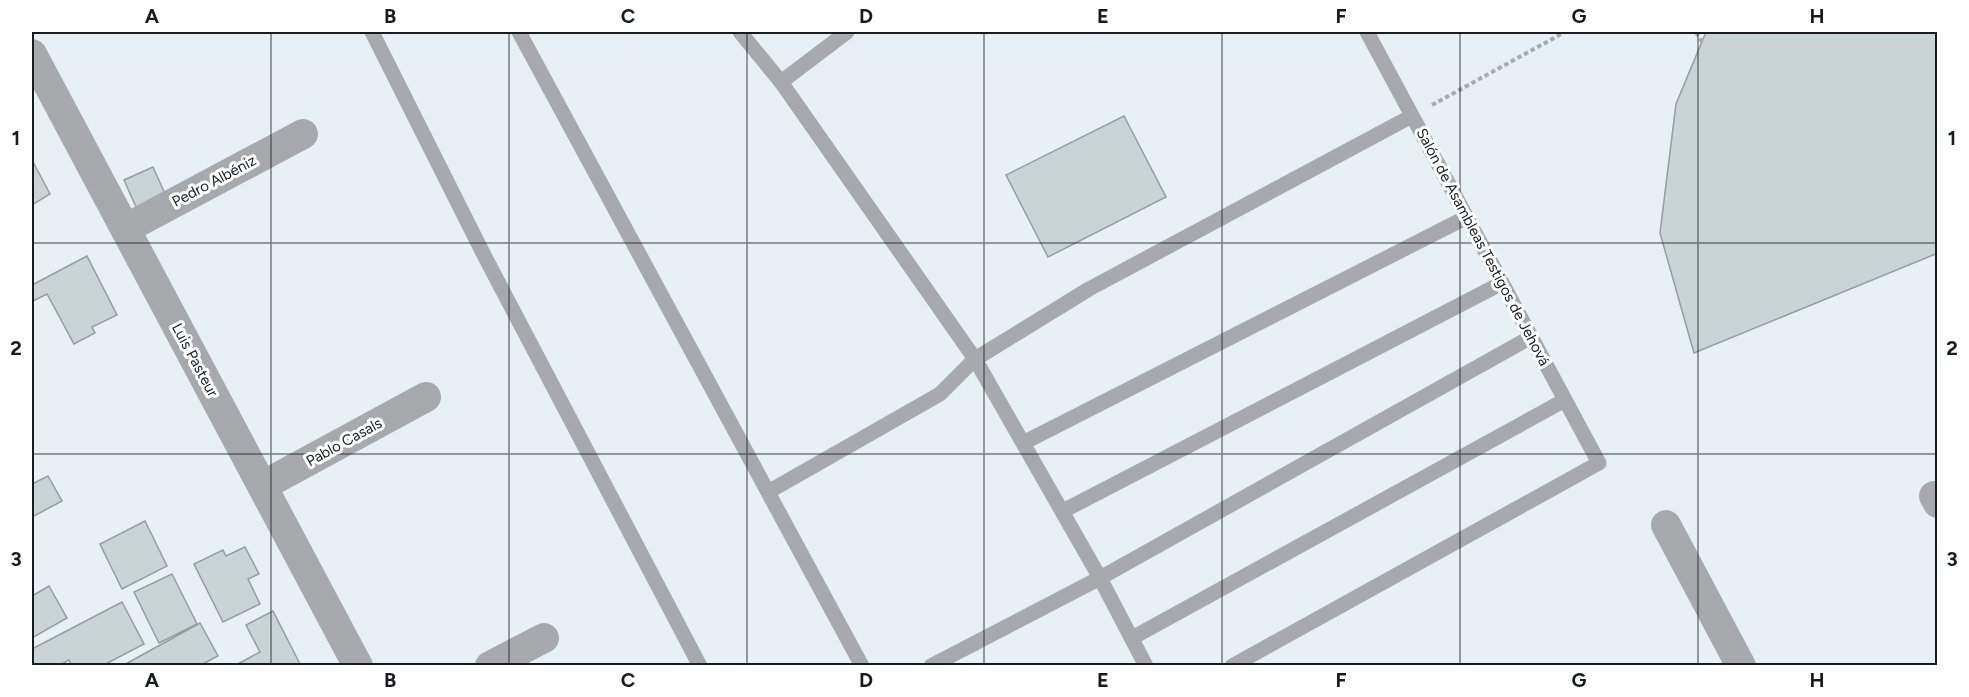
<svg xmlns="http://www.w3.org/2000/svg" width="1969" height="697" font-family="Figtree,sans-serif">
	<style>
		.building { fill: #c9d4d6; stroke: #939e9f; stroke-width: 1.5 }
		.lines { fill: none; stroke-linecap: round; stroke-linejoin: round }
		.path { stroke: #a5adb1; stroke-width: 4; stroke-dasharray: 4.5 3; stroke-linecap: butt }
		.lane { stroke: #a7a9ad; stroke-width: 15 }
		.street { stroke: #a7a9ad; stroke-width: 30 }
		.grid { fill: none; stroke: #181c1e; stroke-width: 1.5; stroke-opacity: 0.55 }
		.labels { text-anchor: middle; stroke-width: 6; stroke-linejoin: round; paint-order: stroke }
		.street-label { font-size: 15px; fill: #181c1e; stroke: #fff }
		.neatline { fill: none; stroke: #181c1e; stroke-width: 2 }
		.grid-label { font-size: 20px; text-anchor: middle; font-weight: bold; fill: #181c1e }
	</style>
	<rect width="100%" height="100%" fill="#e6f0f5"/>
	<path class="building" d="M1706,32H1938V253L1694,353L1660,233L1676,104Z
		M1124,116L1166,197L1048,257L1006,175Z
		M32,160L50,194L32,205Z
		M153,167L166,196L137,209L124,180Z
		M87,256L117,315L92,327L95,333L74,344L47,294L33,301L32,285Z
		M48,476L62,501L32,517V484Z
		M145,521L167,566L122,589L100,544Z
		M245,547L259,574L248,579L260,604L223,622L194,564L223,550L226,556Z
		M172,574L197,624L159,643L134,592Z
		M49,586L67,618L32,638V596Z
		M122,602L144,644L102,666H72L69,660L58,666H32V649Z
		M273,611L301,666H234L260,652L246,625Z
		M200,623L218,656L199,666H122Z"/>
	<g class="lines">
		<path class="path" d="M1696,32L1702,42
			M1432,105L1565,32"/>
		<path class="lane" d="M372,32L485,257L700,666
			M519,32L862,666
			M740,32L781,82L975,359L1100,578L1146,666
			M781,82L847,32
			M1023,443L1467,217
			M768,492L940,394L975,359L1089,289L1412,116
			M1063,511L1502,283
			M1132,638L1565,400
			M931,666L1100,578L1531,337
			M1232,666L1599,463L1367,32"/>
		<path class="street" d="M32,54L358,666
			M125,229L303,134
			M262,486L426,397
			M1934,496L1938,503
			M1666,525L1741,666
			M490,666L544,638"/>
	</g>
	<path class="grid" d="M271,32V666M509,32V666M747,32V666M984,32V666M1222,32V666M1460,32V666M1698,32V666M32,243H1938M32,454H1938"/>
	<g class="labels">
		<g class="street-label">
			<text transform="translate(214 181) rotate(-28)" y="5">Pedro Albéniz</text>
			<text transform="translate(1483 247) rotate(62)" y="5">Salón de Asambleas Testigos de Jehová</text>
			<text transform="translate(195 360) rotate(62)" y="5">Luis Pasteur</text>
			<text transform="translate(344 442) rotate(-29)" y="5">Pablo Casals</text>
		</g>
	</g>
	<rect width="1969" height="697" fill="none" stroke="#ffffff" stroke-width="66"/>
	<rect x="33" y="33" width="1903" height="631" class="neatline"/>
	<g class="grid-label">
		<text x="152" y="23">A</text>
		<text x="390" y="23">B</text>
		<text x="628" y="23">C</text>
		<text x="866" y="23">D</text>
		<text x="1103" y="23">E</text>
		<text x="1341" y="23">F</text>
		<text x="1579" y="23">G</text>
		<text x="1817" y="23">H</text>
		<text x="16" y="145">1</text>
		<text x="1952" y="145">1</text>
		<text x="16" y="355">2</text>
		<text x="1952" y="355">2</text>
		<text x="16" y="566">3</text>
		<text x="1952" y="566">3</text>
		<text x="152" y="687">A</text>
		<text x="390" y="687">B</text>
		<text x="628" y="687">C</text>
		<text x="866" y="687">D</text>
		<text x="1103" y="687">E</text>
		<text x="1341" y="687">F</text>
		<text x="1579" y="687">G</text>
		<text x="1817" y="687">H</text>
	</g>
</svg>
